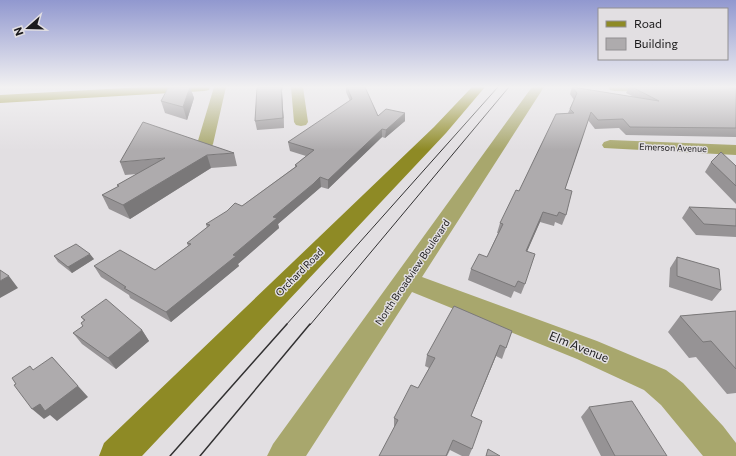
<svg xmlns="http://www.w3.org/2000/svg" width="736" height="456" font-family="Commissioner,sans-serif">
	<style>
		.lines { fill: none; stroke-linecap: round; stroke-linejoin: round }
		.street { fill: #a8a76d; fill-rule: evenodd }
		.secondary { fill: #8e8a25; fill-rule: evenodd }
		.tram-far1 { stroke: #313031; stroke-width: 1 }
		.tram { stroke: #313031; stroke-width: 1.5 }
		.wall { fill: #969395 }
		.shaded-wall { fill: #7a7879 }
		.building { fill: #aeabad; stroke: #7a7879 }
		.labels { text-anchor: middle; stroke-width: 3; stroke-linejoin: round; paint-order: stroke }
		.far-street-label { font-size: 9px; fill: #1b1a1b; stroke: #e2dfe2 }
		.street-label { font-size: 10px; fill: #1b1a1b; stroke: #e2dfe2 }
		.near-street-label { font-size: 12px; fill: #1b1a1b; stroke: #e2dfe2 }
	</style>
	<rect width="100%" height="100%" fill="#e2dfe2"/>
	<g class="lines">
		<path class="street" d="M214,87H226L213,144L211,147L205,149L199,147L197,144Z
			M291,87H303L308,122L306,125L301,126L296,125L294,122Z
			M532,87H544L422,277L597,341L666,370L683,383L723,426L736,443V456H703L661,405L644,390L577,359L412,292L306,456H267L273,444Z
			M608,87H663L664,88L662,91L658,92L614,91L610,90Z
			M610,140L736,145V155L604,148L602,145L604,142Z"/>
		<path class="secondary" d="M143,87H210L209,90L204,91L0,103V95Z
			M472,87H485L446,133L142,456H99L104,443L434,127Z"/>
		<path class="tram-far1" d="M286,325L498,87
			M310,325L509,87"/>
		<path class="tram" d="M170,456L287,324
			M200,456L310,324"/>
	</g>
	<path class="wall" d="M190,87L194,98L187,120L165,113L161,101Z
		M346,87H365L378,116L405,113V121L385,138L382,137L328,189L321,187L314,193L278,224L279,228L238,264L239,266L171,322L130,298L129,295L101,277L94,266L155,270L188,246L187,243L207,228L206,224L242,206L295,167V165L306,156L290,151L288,142L350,101L346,92Z
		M572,87L634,97L626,93L629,87H714L736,88V137L626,135L619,128L595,129L588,120L565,189L566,215L562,225L555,222L554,226L540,222L527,251L525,284L521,294L514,291L511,298L468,280L471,269L487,257L498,233H497L500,223L568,113L574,100L570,94Z
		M282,91L284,128L257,130L255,121Z
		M234,153L237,166L211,168L130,219L109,209L102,195L118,187L117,185L137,174L125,175L120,162Z
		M711,162L736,166V204L705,172Z
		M689,207L736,209V237L696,235L682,218Z
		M54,256L94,259L72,273L58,262Z
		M677,257L721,290L712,301L669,287L670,268Z
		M736,311V393L727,394L696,357L689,358L668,332L680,316Z
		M81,317L142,330L149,341L116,369L82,344L73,333L83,326L81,323L84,321Z
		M512,331L502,359L496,356L471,416L472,449L469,456H462L450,450L447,456H379L394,428V418L418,388L429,368L425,366L427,355Z
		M589,407L667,456H601L581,417Z"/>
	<path class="shaded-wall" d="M190,87L194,98L187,120L183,107Z
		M281,87H283L282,91L284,128L283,118Z
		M405,113V121L385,138L386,130Z
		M382,129V137L328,189V180Z
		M207,155L211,168L130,219L123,205Z
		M320,177L321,187L278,224L279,228L238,264L239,266L171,322L166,312L273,217Z
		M543,212L540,222L523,261L526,251Z
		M90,254L94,259L72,273L68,267Z
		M9,276L18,288L0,298V281Z
		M142,330L149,341L116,369L108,358Z
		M500,345L496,356L467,426L471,416Z
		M52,357L88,397L57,421L50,415L44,419L32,409Z"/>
	<path class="building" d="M190,87L183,107L161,101L168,88Z
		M257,87H281L283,118L255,121Z
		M347,87H365L378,116L386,109L405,113L386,130L382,129L328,180L320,177L313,184L273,217L277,218L233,255L236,256L166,312L124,288L126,287L94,266L120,250L155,270L191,244L187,243L210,225L206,224L227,211L235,203L242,206L297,166L295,165L314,150L288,142L352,99Z
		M572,87L659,101L632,87H714L736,88V128L630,127L623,119L598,120L591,112L565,189L572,191L566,215L559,212L557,216L543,212L526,251L535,254L525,284L518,281L515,287L471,269L479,254L487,257L503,224L500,223L516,190L519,191L556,114L574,113L570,109L577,93Z
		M143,122L234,153L207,155L123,205L102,195L119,186L117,185L165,158L120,162Z
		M721,152L736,166V186L711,162Z
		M689,207L736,209V226L704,224Z
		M76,244L90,254L68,267L54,256Z
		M677,257L719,269L721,290L677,276Z
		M0,270L9,276L0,281Z
		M106,299L142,330L108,358L73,333L83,326L81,323L85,320L81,317Z
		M454,306L512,331L506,348L500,345L471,416L482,421L472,449L453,440L446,456H379L398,420L394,418L411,385L418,388L435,358L427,355Z
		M736,311V369L711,341L703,342L680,316Z
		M52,357L78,386L45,411L40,404L32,409L14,385L16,384L12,378L30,366L33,370Z
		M632,401L667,456H615L589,407Z
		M488,449L500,456H486Z"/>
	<linearGradient id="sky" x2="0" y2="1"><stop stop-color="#9198cf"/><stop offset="0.58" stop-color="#f2f1f2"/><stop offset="1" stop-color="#f2f1f2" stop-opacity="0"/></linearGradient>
	<rect width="736" height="150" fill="url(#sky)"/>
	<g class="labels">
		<g class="far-street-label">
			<text transform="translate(673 148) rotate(2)" y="3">Emerson Avenue</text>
		</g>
		<g class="street-label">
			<text transform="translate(299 272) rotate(-45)" y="4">Orchard Road</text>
			<text transform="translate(412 272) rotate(-56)" y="4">North Broadview Boulevard</text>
		</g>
		<g class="near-street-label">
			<text transform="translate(579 347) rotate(22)" y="4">Elm Avenue</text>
		</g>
	</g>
	<rect x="598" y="8" width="130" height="52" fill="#e2dfe2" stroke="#929092"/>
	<rect x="606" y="21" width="20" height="6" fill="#8e8a25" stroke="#929092"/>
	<text x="634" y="28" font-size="12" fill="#1b1a1b">Road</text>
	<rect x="606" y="38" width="20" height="12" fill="#aeabad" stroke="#929092"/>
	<text x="634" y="48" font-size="12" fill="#1b1a1b">Building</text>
	<g transform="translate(28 28) rotate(250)" stroke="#e2dfe2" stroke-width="3" paint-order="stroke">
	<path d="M0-3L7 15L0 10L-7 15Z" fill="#1b1a1b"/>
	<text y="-6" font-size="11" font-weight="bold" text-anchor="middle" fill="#1b1a1b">N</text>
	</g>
</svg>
